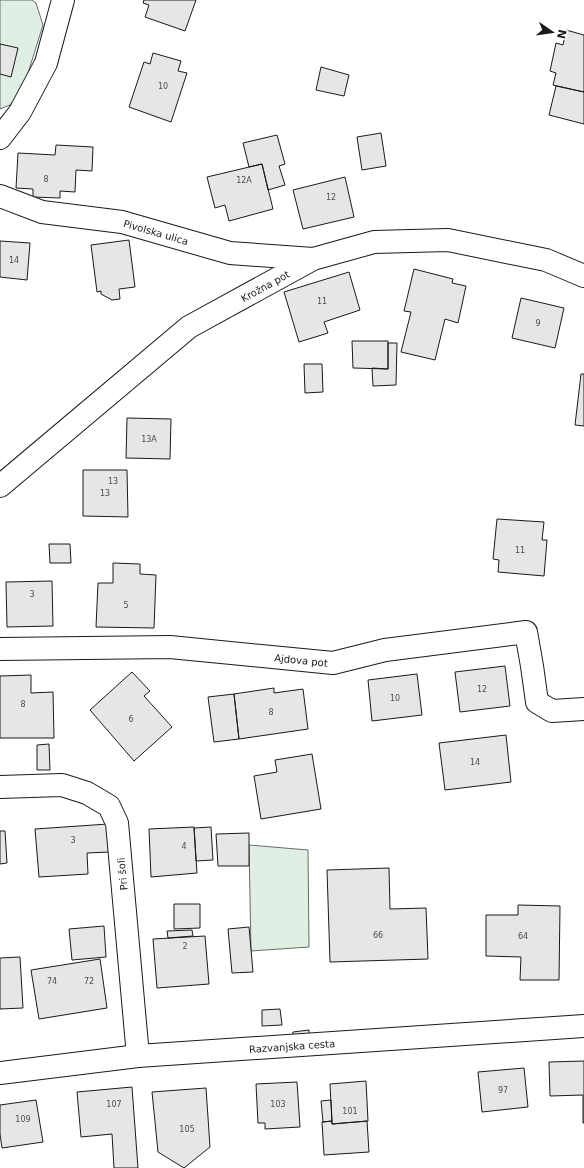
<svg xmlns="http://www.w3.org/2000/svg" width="584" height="1168" font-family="'DejaVu Sans',sans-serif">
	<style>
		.green { fill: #e0efe3; stroke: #6a6a6a }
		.building { fill: #e6e6e6; stroke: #1a1a1a }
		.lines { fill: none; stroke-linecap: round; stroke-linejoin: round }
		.minor-casing { stroke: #1a1a1a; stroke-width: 24 }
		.tertiary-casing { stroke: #1a1a1a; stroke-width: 24 }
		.minor { stroke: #fff; stroke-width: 22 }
		.tertiary { stroke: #fff; stroke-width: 22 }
		.labels { text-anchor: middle; stroke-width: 3; stroke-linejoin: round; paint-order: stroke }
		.number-label { font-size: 8px; fill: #4d4d4d }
		.street-label { font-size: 10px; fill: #1a1a1a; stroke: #fff }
	</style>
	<rect width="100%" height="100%" fill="#fff"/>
	<path class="green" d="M0,0H32L36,3L43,25L23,89L10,105L0,109Z
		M249,845L308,850L309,947L251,951Z"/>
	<path class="building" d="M144,0H196L185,31L145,17L149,5L143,3Z
		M566,30L584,35V92L553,85L556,73L550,71L556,43L563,45Z
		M0,44L18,48L11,77L0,74Z
		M153,53L181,61L178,71L187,73L171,122L129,107L144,62L150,64Z
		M321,67L349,75L344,96L316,90Z
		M556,86L584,92V124L549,115Z
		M381,133L386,166L362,170L357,137Z
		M277,135L285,164L279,166L285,185L268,190L262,164L249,167L243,143Z
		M56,145L93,147L92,171L76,170L75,192L60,191V198L33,197V189L16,188L18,153L55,155Z
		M262,164L273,209L229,221L225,205L215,208L207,177Z
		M345,177L354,217L303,229L293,190Z
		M129,240L135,287L119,289L120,299L112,300L101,294V291L97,292L91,245Z
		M0,241L30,243L27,280L0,277Z
		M414,269L453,279L452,283L466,286L458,323L445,319L435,360L401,352L411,312L404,311Z
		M349,272L360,310L324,322L328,333L299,342L284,292Z
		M521,298L564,308L555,348L512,338Z
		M352,341H388V369L353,368Z
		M388,343H397L396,385L373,386L372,368L388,369Z
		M304,364H322L323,392L305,393Z
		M581,374H584V426L575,425Z
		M127,418L171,419L170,459L126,458Z
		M83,470H127L128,517L83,516Z
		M497,519L544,522L542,540H547L544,576L498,572L499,560L493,559Z
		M49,544H70L71,563H50Z
		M113,563L140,564V574L156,575L154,628L96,627L98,583H113Z
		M52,581L53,626L7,627L6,582Z
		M505,666L510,706L460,712L455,672Z
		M132,672L150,691L144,696L172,727L134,761L90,710Z
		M417,674L422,715L372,721L368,680Z
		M31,675V693L53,692L54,738H0V676Z
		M274,688V693L303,689L308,729L239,739L234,694Z
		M234,694L239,739L214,742L208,697Z
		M506,735L511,782L445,790L439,743Z
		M49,744L50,770H37V745Z
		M312,754L321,809L261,819L254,776L277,772L275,760Z
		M108,824L110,852L87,853L88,874L39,877L35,829Z
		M194,827L197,873L151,877L149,829Z
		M211,827L213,860L196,861L194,828Z
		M0,831H5L7,863L0,864Z
		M249,833V866H218L216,834Z
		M389,868L390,909L426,908L428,959L330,962L327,870Z
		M174,904H200V928L174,929Z
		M518,905L560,906L559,980H520L521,957L486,956V915H518Z
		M104,926L106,957L72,960L69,929Z
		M249,927L253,972L232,973L228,929Z
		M192,930L193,936L168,938L167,931Z
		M205,936L209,984L157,988L153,939Z
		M20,957L23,1008L0,1009V958Z
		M100,959L107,1008L39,1019L31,970Z
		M280,1009L282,1025L262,1026V1010Z
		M309,1030V1036L292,1038L293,1032Z
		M584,1061V1123H583V1095L550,1096L549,1062Z
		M524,1068L528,1107L482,1112L478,1072Z
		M366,1081L368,1121L332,1124L330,1084Z
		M297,1082L300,1127L265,1129V1123H258L256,1084Z
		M132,1087L138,1168H114L112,1134L81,1137L77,1092Z
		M206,1088L210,1147L184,1168L158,1152L152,1092Z
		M36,1100L43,1142L2,1148L0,1134V1105Z
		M331,1100L332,1121L323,1122L321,1101Z
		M332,1121V1124L367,1121L369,1152L324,1155L322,1122Z"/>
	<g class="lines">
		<g class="minor-casing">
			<path id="minor" d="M0,138L20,112L46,63L63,0
				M0,196L42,212L122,222L230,253L313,259
				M0,486L189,327L313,259L374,242L448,240L546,260L584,276
				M0,649L170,647L333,663L385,650L526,632L532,666L537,702L552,711L584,709
				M0,787L62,785L87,793L109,806L117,823L138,1056"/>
		</g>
		<g class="tertiary-casing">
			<path id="tertiary" d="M0,1073L138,1056L584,1026"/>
		</g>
		<use href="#minor" class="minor"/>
		<use href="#tertiary" class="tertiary"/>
	</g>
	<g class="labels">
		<g class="number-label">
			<text x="163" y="89">10</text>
			<text x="46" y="182">8</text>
			<text x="244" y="183">12A</text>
			<text x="331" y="200">12</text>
			<text x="14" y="263">14</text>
			<text x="322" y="304">11</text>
			<text x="538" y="326">9</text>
			<text x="149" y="442">13A</text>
			<text x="113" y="484">13</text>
			<text x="105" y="496">13</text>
			<text x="520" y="553">11</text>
			<text x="32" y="597">3</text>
			<text x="126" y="608">5</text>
			<text x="482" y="692">12</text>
			<text x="395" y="701">10</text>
			<text x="23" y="707">8</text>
			<text x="271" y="715">8</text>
			<text x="131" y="722">6</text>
			<text x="475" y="765">14</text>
			<text x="73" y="843">3</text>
			<text x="184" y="849">4</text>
			<text x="378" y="938">66</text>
			<text x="523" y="939">64</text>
			<text x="185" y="949">2</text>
			<text x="52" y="984">74</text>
			<text x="89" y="984">72</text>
			<text x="503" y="1093">97</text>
			<text x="114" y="1107">107</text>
			<text x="278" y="1107">103</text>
			<text x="350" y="1114">101</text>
			<text x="23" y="1122">109</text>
			<text x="187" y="1132">105</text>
		</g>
		<g class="street-label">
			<text transform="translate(156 232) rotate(16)" y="4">Pivolska ulica</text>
			<text transform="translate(265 286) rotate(-29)" y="4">Krožna pot</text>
			<text transform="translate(301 660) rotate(6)" y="4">Ajdova pot</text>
			<text transform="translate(122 874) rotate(-95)" y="4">Pri šoli</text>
			<text transform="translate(292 1046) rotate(-4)" y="4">Razvanjska cesta</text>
		</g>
	</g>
	<g transform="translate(552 32) rotate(103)" stroke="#ffffff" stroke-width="3" paint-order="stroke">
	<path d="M0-3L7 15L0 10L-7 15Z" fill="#1a1a1a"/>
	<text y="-6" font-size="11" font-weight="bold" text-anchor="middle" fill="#1a1a1a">N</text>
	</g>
</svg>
